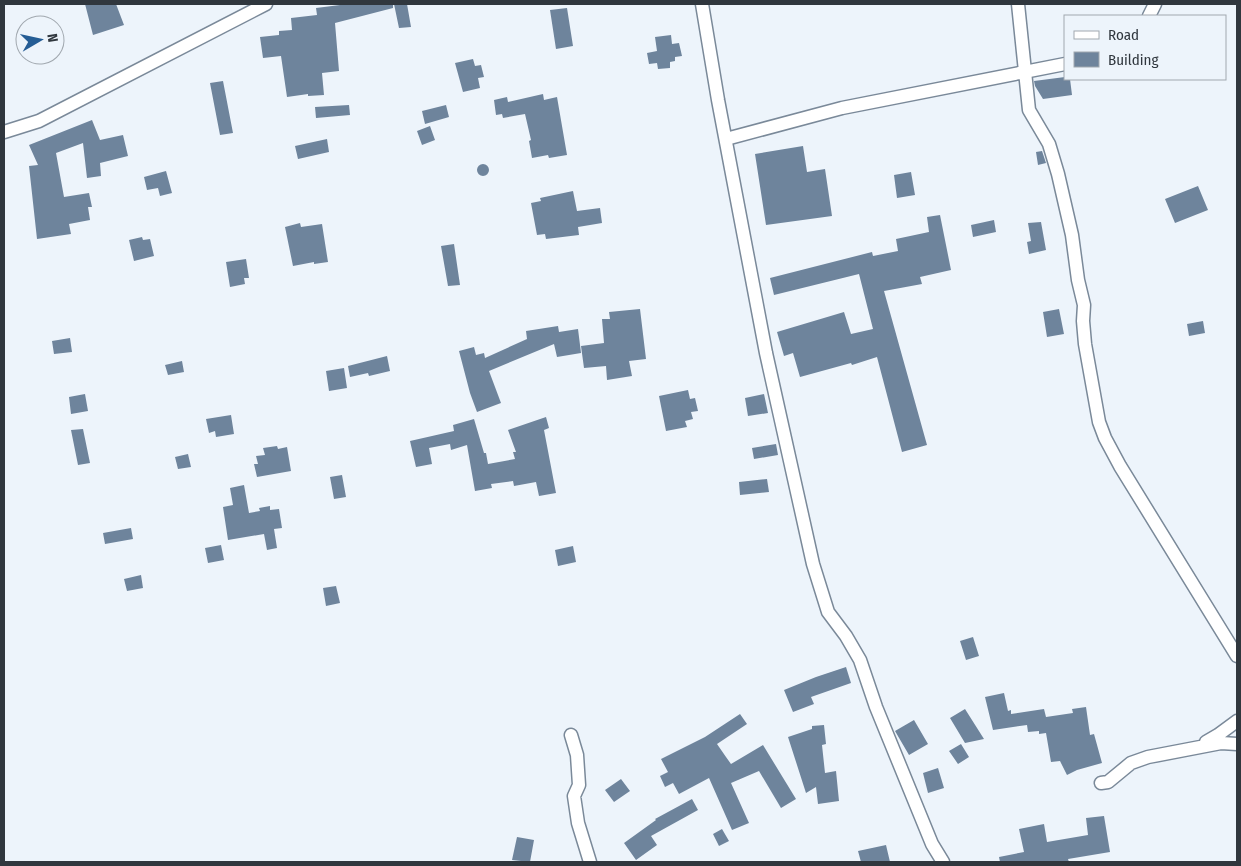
<svg xmlns="http://www.w3.org/2000/svg" width="1241" height="866" font-family="'Fira Sans Condensed',sans-serif">
	<style>
		.building { fill: #6e849c }
		.lines { fill: none; stroke-linecap: round; stroke-linejoin: round }
		.street-casing { stroke: #7a8999; stroke-width: 15 }
		.street { stroke: #fff; stroke-width: 12 }
	</style>
	<rect width="100%" height="100%" fill="#edf4fb"/>
	<path class="building" d="M85,4H116L124,25L93,35Z
		M348,4H393V8L335,23L339,71L322,73L324,95L308,96V94L287,97L281,56L263,58L260,37L279,35V31L292,30L291,18L317,15L316,8Z
		M394,4H407L411,27L399,28Z
		M567,8L573,46L556,49L550,10Z
		M671,35L672,44L679,43L682,56L675,57V61L670,62V68L658,69L657,63L649,64L647,53L657,51L655,37Z
		M473,59L475,66L481,65L484,77L478,78L480,88L463,92L455,63Z
		M1065,77V79H1070L1072,95L1043,99L1035,86L1034,81Z
		M223,81L233,133L220,135L210,83Z
		M543,94L544,100L557,97L567,155L549,158L548,155L532,158L529,141L531,140L525,114L503,118L502,114L496,115L494,100L507,97L508,102Z
		M349,105L350,115L316,118L315,107Z
		M446,105L449,117L425,124L422,111Z
		M92,120L100,140L123,135L128,156L100,163L101,176L87,178L83,143L56,153L64,197L89,193L92,207H88L90,220L69,224L71,234L37,239L29,166L38,165L29,145Z
		M430,126L435,140L422,145L417,131Z
		M327,139L329,152L298,159L295,146Z
		M803,146L807,172L825,169L832,216L766,225L755,154Z
		M1042,151L1046,163L1038,165L1036,152Z
		M477 170a6 6 0 1 1 12 0a6 6 0 1 1-12 0Z
		M166,171L172,193L160,196L158,188L147,190L144,177Z
		M911,172L915,195L897,198L894,175Z
		M1198,186L1208,210L1175,223L1165,199Z
		M573,191L577,211L600,208L602,223L578,227L579,235L546,239L545,234L537,235L531,203L541,201L540,198Z
		M940,215L951,270L920,277L922,284L884,291L927,445L902,452L877,357L852,365L851,363L800,377L793,353L784,356L777,332L844,312L851,334L873,329L859,274L774,295L770,278L872,252L873,256L898,251L896,239L929,232L927,217Z
		M994,220L996,232L973,237L971,225Z
		M1041,222L1046,250L1029,254L1027,242L1031,241L1028,223Z
		M300,223L301,227L322,224L328,262L314,264V262L293,266L285,227Z
		M142,237L143,240L150,239L154,256L134,261L129,240Z
		M454,244L460,285L448,286L441,246Z
		M246,259L249,278H244L245,284L230,287L226,262Z
		M640,309L646,359L629,361L632,376L607,380L606,366L584,368L581,346L604,343L602,319H610L609,312Z
		M1059,309L1064,334L1047,337L1043,312Z
		M1203,321L1205,333L1189,336L1187,324Z
		M558,326L559,332L578,329L581,353L557,357L554,344L489,371L501,403L477,412L470,393L459,351L474,347L476,355L484,353L485,358L527,339L526,331Z
		M70,338L72,352L54,354L52,341Z
		M387,356L390,371L369,376L368,373L350,377L348,366Z
		M182,361L184,372L168,375L165,365Z
		M344,368L347,388L329,391L326,371Z
		M688,390L690,399L695,398L698,411L691,412L693,419L685,421L687,427L666,431L659,396Z
		M85,394L88,411L71,414L69,397Z
		M764,394L768,413L748,416L745,398Z
		M231,415L234,434L216,437L215,431L209,433L206,419Z
		M546,417L549,428L544,430L556,493L539,496L536,482L514,486L513,481L491,484L492,488L475,491L467,445L451,450L450,444L429,448L432,464L416,467L410,441L454,431L453,425L474,419L484,453H486L488,464L515,459L513,452H516L508,430Z
		M83,429L90,463L78,465L71,430Z
		M776,444L778,455L754,459L752,448Z
		M277,446L278,449L287,447L291,471L257,477L254,464H258L256,456L265,455L263,448Z
		M188,454L191,467L178,469L175,457Z
		M342,475L346,497L334,499L330,477Z
		M767,479L769,492L740,495L739,482Z
		M244,485L249,513L260,511L259,508L270,506V510L279,509L282,528L274,529L277,548L267,550L264,534L228,540L223,507L233,505L230,488Z
		M131,528L133,539L105,544L103,533Z
		M221,545L224,560L208,563L205,548Z
		M573,546L576,562L558,566L555,550Z
		M141,575L143,588L127,591L124,579Z
		M336,586L340,603L326,606L323,588Z
		M973,637L979,656L966,660L960,641Z
		M846,667L851,683L811,697L814,704L793,712L784,690L816,677Z
		M1004,693L1008,711L1011,710V714L1044,709L1046,717L1073,713L1072,709L1086,707L1090,735L1094,734L1102,763L1077,770L1067,775L1060,761L1051,762L1046,733L1039,734V731L1028,732L1027,725L993,730L985,697Z
		M965,709L984,739L965,743L950,718Z
		M740,714L747,724L717,744L726,757L731,764L763,745L796,799L781,808L759,771L731,783L749,823L732,830L709,778L679,794L673,783L665,787L660,776L668,772L661,759L705,737Z
		M914,720L928,744L909,755L895,731Z
		M824,725L826,744L822,745L825,773L836,771L839,801L818,804L816,787L806,793L788,737L812,729V726Z
		M961,744L969,757L958,764L949,751Z
		M938,768L944,788L928,793L923,773Z
		M621,779L630,791L614,802L605,790Z
		M692,799L698,810L651,836L657,845L636,860L624,843L656,820L655,819Z
		M1104,816L1110,852L1068,859L1069,862H1000L999,857L1024,852L1019,829L1044,824L1047,842L1088,835L1086,818Z
		M722,829L729,841L719,846L713,834Z
		M517,837L534,840L530,862L512,860Z
		M886,845L890,862H861L858,851Z"/>
	<g class="lines">
		<g class="street-casing">
			<path id="street" d="M702,4L718,100L766,353L813,564L828,612L846,636L860,660L876,707L932,844L943,862
				M1018,4L1029,110L1049,144L1058,174L1072,235L1078,280L1084,305L1083,321L1085,344L1099,422L1105,438L1120,466L1237,656
				M1149,16L1155,4
				M4,132L39,121L266,4
				M726,139L842,108L1065,64
				M571,735L577,755L579,785L574,796L578,823L590,862
				M1206,742L1218,735L1237,721
				M1101,783L1108,782L1131,763L1148,757L1221,743L1237,744"/>
		</g>
		<use href="#street" class="street"/>
	</g>
	<rect width="1241" height="866" fill="none" stroke="#30373e" stroke-width="10"/>
	<rect x="1064" y="15" width="162" height="65" fill="#edf4fb" stroke="#a1a8af"/>
	<rect x="1074" y="31" width="25" height="8" fill="#ffffff" stroke="#a1a8af"/>
	<text x="1108" y="40" font-size="15" fill="#30373e">Road</text>
	<rect x="1074" y="52" width="25" height="15" fill="#6e849c" stroke="#a1a8af"/>
	<text x="1108" y="65" font-size="15" fill="#30373e">Building</text>
	<g transform="translate(40 40) rotate(81)"><circle r="24" fill="#edf4fb" stroke="#a1a8af"/>
	<path d="M0-4L9 19L0 12L-9 19Z" fill="#255d95"/>
	<text y="-8" font-size="14" font-weight="bold" text-anchor="middle" fill="#30373e">N</text>
	</g>
</svg>
